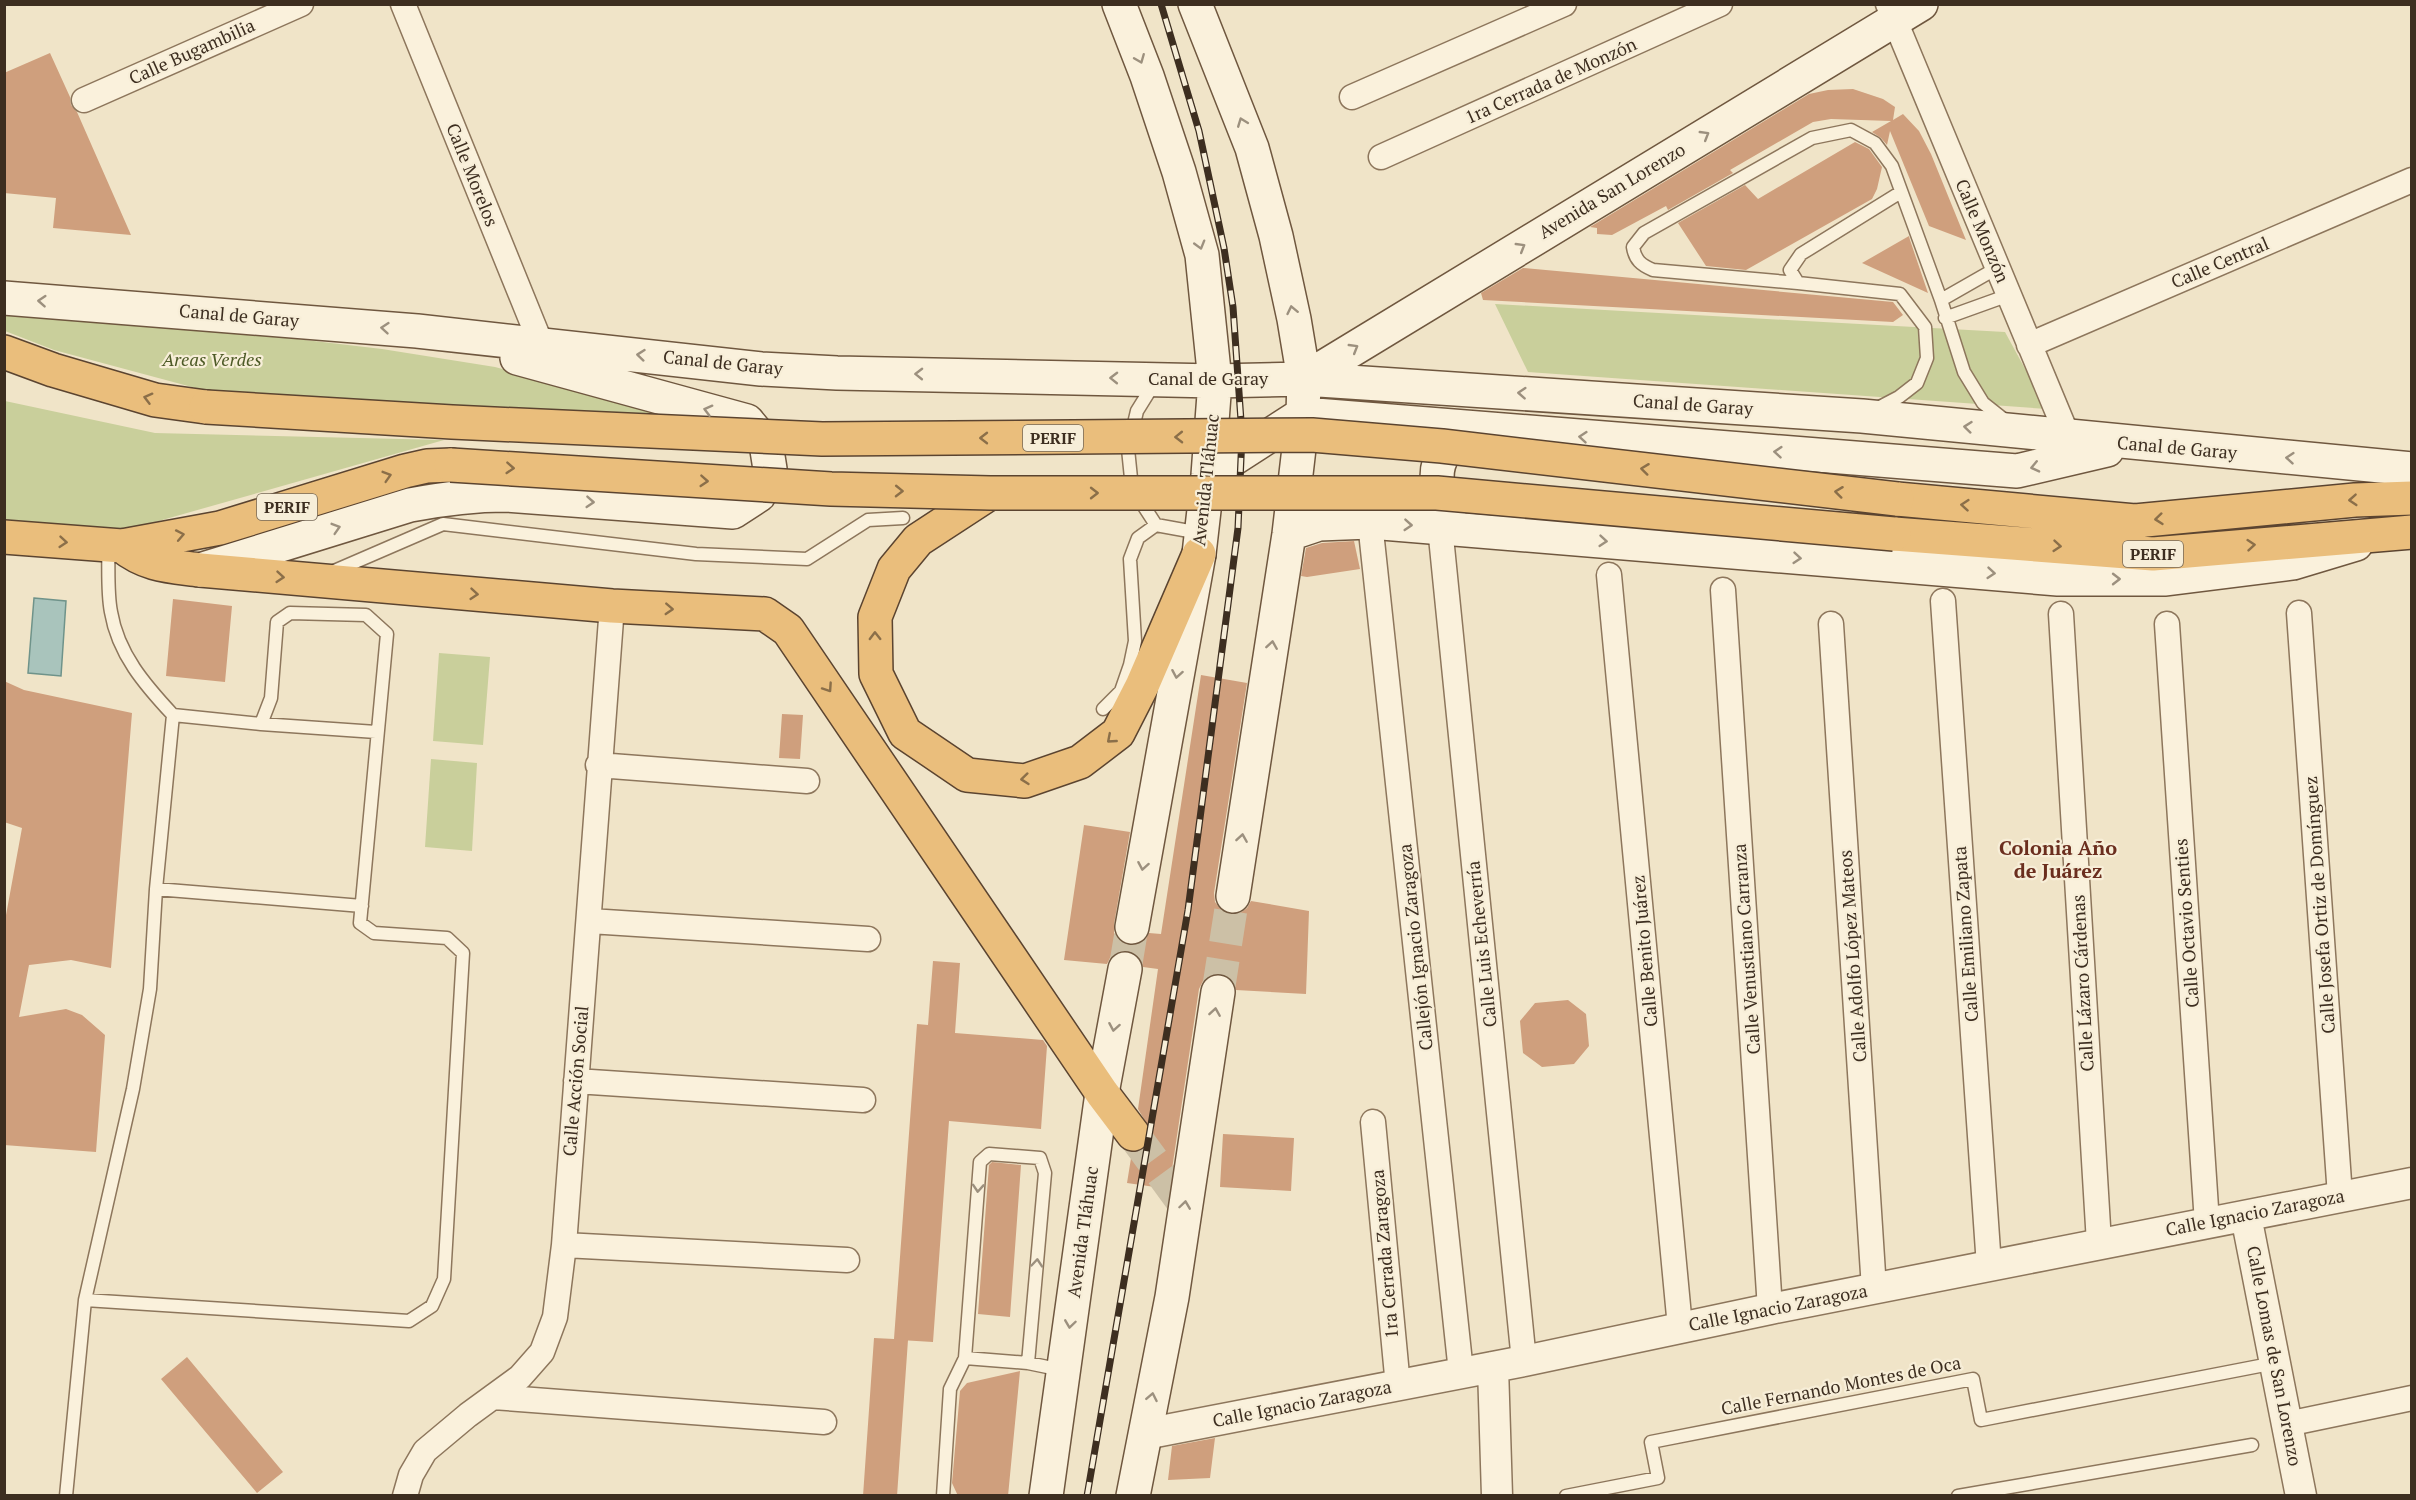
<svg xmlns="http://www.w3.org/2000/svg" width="2416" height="1500" font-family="'PT Serif',serif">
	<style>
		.green { fill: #c9cf9b }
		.water { fill: #a9c4bc; stroke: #6f938a; stroke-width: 1.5 }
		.building { fill: #cf9f7d }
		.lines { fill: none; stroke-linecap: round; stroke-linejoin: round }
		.secondary-tunnel { stroke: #ccc0a6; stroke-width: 33; stroke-dasharray: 33 16; stroke-linecap: butt }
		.trunk-tunnel { stroke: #ccc0a6; stroke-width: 33; stroke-dasharray: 33 16; stroke-linecap: butt }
		.service-casing { stroke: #8d765c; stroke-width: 15 }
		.minor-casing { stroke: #8d765c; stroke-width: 27 }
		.tertiary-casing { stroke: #8d765c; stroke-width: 33 }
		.secondary-casing { stroke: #6f573f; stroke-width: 36 }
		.trunk-casing { stroke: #5b4430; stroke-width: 36 }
		.service { stroke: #faf1dc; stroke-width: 12 }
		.minor { stroke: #faf1dc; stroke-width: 24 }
		.tertiary { stroke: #faf1dc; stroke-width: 30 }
		.secondary { stroke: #faf1dc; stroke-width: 33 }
		.trunk { stroke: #eabe7c; stroke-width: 33 }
		.rail-casing { stroke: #3d2e20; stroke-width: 7 }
		.rail { stroke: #f7eed8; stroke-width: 4.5; stroke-dasharray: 14; stroke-linecap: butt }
		.trunk-bridge-casing { stroke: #5b4430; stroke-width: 36; stroke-linecap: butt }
		.trunk-bridge { stroke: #eabe7c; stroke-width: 33 }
		.oneway { stroke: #9c907e }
		.oneway2 { stroke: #8b6f49 }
		.labels { text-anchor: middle; stroke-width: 4.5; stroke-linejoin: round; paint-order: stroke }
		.shield { fill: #f7eed8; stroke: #756857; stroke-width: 1.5 }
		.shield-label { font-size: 16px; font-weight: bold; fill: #3d2e20 }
		.street-label { font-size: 18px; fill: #3d2e20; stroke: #f7eed8 }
		.park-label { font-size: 18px; font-style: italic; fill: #4d5a26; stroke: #f7eed8 }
		.neighbourhood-label { font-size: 20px; font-weight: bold; fill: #6b2e1e; stroke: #f7eed8 }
	</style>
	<rect width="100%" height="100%" fill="#f0e4c8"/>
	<path class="green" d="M1495,304L2005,332L2047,409L1528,372Z
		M4,311L167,324L382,349L495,367L707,423L445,410L203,390L54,350L5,331Z
		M5,401L155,433L444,440L120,532L5,531Z
		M439,653L490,657L483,745L433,741Z
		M431,759L477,763L472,851L425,847Z"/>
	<path class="water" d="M34,598L66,601L61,676L28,673Z"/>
	<path class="building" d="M50,53L70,97L71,105L77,112L131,235L53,228L56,198L4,193V73Z
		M1853,89L1883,99L1895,107L1893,120L1903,114L1919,131L1931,154L1966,240L1929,226L1890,131L1887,145L1881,138L1872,132L1891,121L1831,119L1813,122L1730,170L1733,173L1668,210L1666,206L1612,235L1597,234V228L1590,227L1809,94L1828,90Z
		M1855,142L1869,149L1882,167L1877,189L1872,199L1746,270L1706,266L1678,223L1745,185L1758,199Z
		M1909,236L1910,240L1928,293L1862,263Z
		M1523,268L1893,302L1903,315L1893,322L1483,300L1481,293Z
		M1354,541L1360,569L1307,577L1301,576L1306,548L1322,543Z
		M173,599L232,606L225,682L166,676Z
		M1201,675L1247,683L1214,893L1215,902L1222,911L1231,915L1240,913L1247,908L1251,901L1309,911L1306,994L1236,990L1230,978L1220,973L1211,975L1203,981L1199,989L1169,1189L1127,1183L1132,1152L1144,1149L1150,1141L1151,1131L1138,1109L1158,969L1143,967L1138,955L1128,951L1118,952L1111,956L1107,964L1064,960L1084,825L1130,832L1114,924V933L1120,941L1128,945H1138L1146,939L1149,933L1161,934Z
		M4,681L24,690L132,713L111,968L71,960L29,965L19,1017L66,1009L82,1015L105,1035L96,1152L4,1145V926L22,828L4,822Z
		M782,714L803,715L800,759L779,758Z
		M933,961L960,963L955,1033L1043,1040L1047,1046L1041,1129L949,1121L933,1342L900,1340H908L897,1496H863L874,1338L894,1339L917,1024L928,1025Z
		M1568,1000L1586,1014L1589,1046L1574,1064L1542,1067L1523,1053L1520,1021L1535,1003Z
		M1223,1134L1294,1138L1291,1191L1220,1187Z
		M992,1162L1021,1165L1010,1317L978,1314L989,1165Z
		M187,1357L283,1472L257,1493L161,1379Z
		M1020,1371L1008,1496H958L952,1483L960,1391L967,1383Z
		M1215,1438L1210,1478L1168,1480L1172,1446Z"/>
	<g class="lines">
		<path class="secondary-tunnel" d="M1125,969L1132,927
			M1218,992L1233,896"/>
		<path class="trunk-tunnel" d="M1133,1134L1185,1205"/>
		<g class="service-casing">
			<path id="service" d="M1798,283L1790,270L1801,254L1901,192
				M1941,300L1997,268
				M1945,318L2009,295
				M1155,382L1137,411L1128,449L1132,488L1156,525L1200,533
				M1876,409L1899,397L1917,383L1927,358L1925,327L1900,294L1798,283L1653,270C1641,265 1635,260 1633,247L1644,233L1812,138L1851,130L1875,143L1892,166L1941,300L1964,372L1983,403L2007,422
				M332,572L443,524L696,554L807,559L868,520L903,518
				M1103,709L1121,691L1130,665L1135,641L1130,559L1138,538L1156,525
				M261,724L376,732
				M156,889L362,906
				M85,1300L409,1321L432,1306L444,1279L463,953L447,938L374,933L360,923L387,634L366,615L290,613L277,622L271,698L261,724L173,715
				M965,1358L1028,1363L1062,1370
				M66,1496L85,1300L133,1089L150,989L156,889L173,715C145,685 118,654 111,612C107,592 109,568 108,547
				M943,1496L950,1389L965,1358L980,1162L989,1154L1040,1158L1045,1173L1028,1363
				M1566,1496L1658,1478L1651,1442L1973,1379L1981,1420L2275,1363
				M1958,1496L2252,1445"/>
		</g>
		<g class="minor-casing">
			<path id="minor" d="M403,4L541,344
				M1888,4L2068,437L2067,448
				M1352,97L1564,4
				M84,100L301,4
				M1381,157L1720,4
				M2029,345L2412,180
				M1370,522L1461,1372
				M1440,527L1524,1361
				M1609,575L1680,1327
				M1723,590L1770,1309
				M1943,601L1989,1266
				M2299,613L2340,1196
				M2061,614L2099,1243
				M1831,624L1874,1289
				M2167,624L2207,1223
				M598,765L807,781
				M590,921L868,939
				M576,1081L863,1100
				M1373,1122L1398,1386
				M564,1245L847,1260
				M493,1397L824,1422
				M2287,1424L2412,1398
				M405,1496L411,1475L425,1451L468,1415L520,1377L542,1352L555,1317L564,1245L612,606"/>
		</g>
		<g class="tertiary-casing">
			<path id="tertiary" d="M2246,1216L2301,1496
				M1493,1367L1497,1496
				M1145,1434L1524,1361L1770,1309L2412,1183"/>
		</g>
		<g class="secondary-casing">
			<path id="secondary" d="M1119,4L1147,76L1179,172L1202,255L1215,381L1208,475L1199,554L1132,927
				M1195,4L1252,148L1276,236L1294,319L1304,379L1303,414L1289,534L1233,896
				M4,298L417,331L761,369L837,373L1215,381L1304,379L1862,416L2412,469
				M1304,379L1921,4
				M1208,475L1303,414L2017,471L2107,450
				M1450,519C1439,501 1430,471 1445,452C1452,443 1463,437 1472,432
				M1289,534L1319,524L1370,522L2058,579H2166L2293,563L2356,544
				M200,570L410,505C442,499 473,495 506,495L733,512L759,495L770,469L766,444L747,421L517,358
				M1046,1496L1102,1093L1125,969
				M1133,1496L1172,1297L1218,992"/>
		</g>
		<g class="trunk-casing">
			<path id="trunk" d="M4,352L53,370L155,400L206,407
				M990,493L918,540L894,569L875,617L876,674L905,733L967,775L1025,781L1080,762L1118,733L1142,686L1199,554
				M1897,499L2135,521L2355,500L2412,498
				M1894,534L2153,554L2412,532
				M4,537L122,546L220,528L405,471L427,466L451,465
				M122,546C147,566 170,566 200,570L612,606L765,614L788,630L1102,1093L1133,1134"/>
		</g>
		<use href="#service" class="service"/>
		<use href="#minor" class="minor"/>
		<use href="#tertiary" class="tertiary"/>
		<use href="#secondary" class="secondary"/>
		<use href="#trunk" class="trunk"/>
		<g class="rail-casing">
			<path id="rail" d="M1087,1496L1188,910L1238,528L1242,435L1233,307L1224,248L1199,131L1161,4"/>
		</g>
		<use href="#rail" class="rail"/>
		<g class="trunk-bridge-casing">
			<path id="trunk-bridge" d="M206,407L452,422L822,439L1312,435L1442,446L1897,499
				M451,465L831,489L990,493H1437L1894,534"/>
		</g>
		<use href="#trunk-bridge" class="trunk-bridge"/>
	</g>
	<defs><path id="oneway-chevron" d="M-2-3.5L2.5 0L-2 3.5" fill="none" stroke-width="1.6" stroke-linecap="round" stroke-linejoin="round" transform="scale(1.5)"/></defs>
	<g class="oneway">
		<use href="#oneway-chevron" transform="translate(1140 59) rotate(68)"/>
		<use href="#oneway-chevron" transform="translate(1242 122) rotate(-111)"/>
		<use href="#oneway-chevron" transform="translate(1705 135) rotate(-31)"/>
		<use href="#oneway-chevron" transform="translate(1200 245) rotate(74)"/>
		<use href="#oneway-chevron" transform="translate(1521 247) rotate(-31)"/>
		<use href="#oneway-chevron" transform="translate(42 301) rotate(-176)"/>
		<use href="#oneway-chevron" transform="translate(1292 310) rotate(-102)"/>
		<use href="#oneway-chevron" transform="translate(385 328) rotate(-175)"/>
		<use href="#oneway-chevron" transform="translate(1354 348) rotate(-31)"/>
		<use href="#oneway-chevron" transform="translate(641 355) rotate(-174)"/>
		<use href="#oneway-chevron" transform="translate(919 374) rotate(-179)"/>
		<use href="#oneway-chevron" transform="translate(1114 378) rotate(-179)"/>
		<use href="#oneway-chevron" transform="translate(1522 393) rotate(-176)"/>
		<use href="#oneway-chevron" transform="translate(708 410) rotate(-165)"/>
		<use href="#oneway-chevron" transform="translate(1968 427) rotate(-174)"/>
		<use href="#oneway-chevron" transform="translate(1583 437) rotate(-175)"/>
		<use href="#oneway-chevron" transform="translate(1778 452) rotate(-175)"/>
		<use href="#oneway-chevron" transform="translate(2290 458) rotate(-175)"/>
		<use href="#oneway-chevron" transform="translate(2035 467) rotate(167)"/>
		<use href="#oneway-chevron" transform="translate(590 502) rotate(4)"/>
		<use href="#oneway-chevron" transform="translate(1408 525) rotate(4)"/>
		<use href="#oneway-chevron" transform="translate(336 528) rotate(-17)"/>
		<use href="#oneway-chevron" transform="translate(1603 541) rotate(5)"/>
		<use href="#oneway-chevron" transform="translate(1797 558) rotate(5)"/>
		<use href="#oneway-chevron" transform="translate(1991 573) rotate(5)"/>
		<use href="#oneway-chevron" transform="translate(2116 579)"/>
		<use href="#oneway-chevron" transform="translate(1272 645) rotate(-81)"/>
		<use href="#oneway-chevron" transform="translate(1177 674) rotate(100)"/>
		<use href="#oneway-chevron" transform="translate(1242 838) rotate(-81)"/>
		<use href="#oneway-chevron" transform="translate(1143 866) rotate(100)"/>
		<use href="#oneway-chevron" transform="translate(1215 1012) rotate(-81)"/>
		<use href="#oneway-chevron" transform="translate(1114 1027) rotate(100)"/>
		<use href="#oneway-chevron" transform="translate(978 1188) rotate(94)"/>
		<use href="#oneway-chevron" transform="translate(1185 1205) rotate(-82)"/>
		<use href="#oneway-chevron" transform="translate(1037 1263) rotate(-85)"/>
		<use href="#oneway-chevron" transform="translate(1070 1324) rotate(98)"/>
		<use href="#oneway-chevron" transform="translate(1152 1397) rotate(-79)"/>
	</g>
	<g class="oneway2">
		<use href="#oneway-chevron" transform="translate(148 398) rotate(-165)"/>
		<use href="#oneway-chevron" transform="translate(1179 437) rotate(179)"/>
		<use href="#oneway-chevron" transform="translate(984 438) rotate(180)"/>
		<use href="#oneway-chevron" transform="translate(510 468) rotate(4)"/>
		<use href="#oneway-chevron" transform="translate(1645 469) rotate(-173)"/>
		<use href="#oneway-chevron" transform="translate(387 476) rotate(-17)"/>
		<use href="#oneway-chevron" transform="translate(704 481) rotate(4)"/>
		<use href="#oneway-chevron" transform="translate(899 491) rotate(1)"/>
		<use href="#oneway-chevron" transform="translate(1839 492) rotate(-173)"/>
		<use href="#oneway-chevron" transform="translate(1094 493)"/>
		<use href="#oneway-chevron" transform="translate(2353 500) rotate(176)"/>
		<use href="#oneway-chevron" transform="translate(1965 505) rotate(-175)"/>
		<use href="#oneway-chevron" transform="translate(2159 519) rotate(174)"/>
		<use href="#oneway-chevron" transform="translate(180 535) rotate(-11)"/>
		<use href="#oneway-chevron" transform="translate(63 542) rotate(5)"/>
		<use href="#oneway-chevron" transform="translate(2251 545) rotate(-5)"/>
		<use href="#oneway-chevron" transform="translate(2057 546) rotate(5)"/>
		<use href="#oneway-chevron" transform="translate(280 577) rotate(5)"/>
		<use href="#oneway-chevron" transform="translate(474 594) rotate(5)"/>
		<use href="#oneway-chevron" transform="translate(669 609) rotate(3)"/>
		<use href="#oneway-chevron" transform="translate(875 636) rotate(-91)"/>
		<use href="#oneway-chevron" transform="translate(828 688) rotate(56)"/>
		<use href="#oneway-chevron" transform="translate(1111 739) rotate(139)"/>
		<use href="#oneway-chevron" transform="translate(1025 779) rotate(174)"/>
	</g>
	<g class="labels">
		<g class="shield">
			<rect x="1023" y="425" width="60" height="26" rx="4.5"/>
			<rect x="257" y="494" width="60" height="26" rx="4.5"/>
			<rect x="2123" y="541" width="60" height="26" rx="4.5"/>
		</g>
		<g class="shield-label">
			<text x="1053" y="444">PERIF</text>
			<text x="287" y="513">PERIF</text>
			<text x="2153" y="560">PERIF</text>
		</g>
		<g class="street-label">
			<text transform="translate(192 52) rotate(-24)" y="6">Calle Bugambilia</text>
			<text transform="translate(1551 81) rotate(-24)" y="6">1ra Cerrada de Monzón</text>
			<text transform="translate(472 175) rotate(68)" y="6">Calle Morelos</text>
			<text transform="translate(1612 191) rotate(-31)" y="6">Avenida San Lorenzo</text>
			<text transform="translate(1982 231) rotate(67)" y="6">Calle Monzón</text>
			<text transform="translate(2220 263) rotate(-23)" y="6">Calle Central</text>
			<text transform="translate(239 316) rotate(5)" y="6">Canal de Garay</text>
			<text transform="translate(723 363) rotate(6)" y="6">Canal de Garay</text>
			<text x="1208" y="385">Canal de Garay</text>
			<text transform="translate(1693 405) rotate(4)" y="6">Canal de Garay</text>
			<text transform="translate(2177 448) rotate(5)" y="6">Canal de Garay</text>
			<text transform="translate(1206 480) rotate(-84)" y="6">Avenida Tláhuac</text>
			<text transform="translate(2320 905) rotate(-94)" y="6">Calle Josefa Ortiz de Domínguez</text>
			<text transform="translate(2187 923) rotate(-94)" y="6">Calle Octavio Senties</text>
			<text transform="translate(1966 934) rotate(-94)" y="6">Calle Emiliano Zapata</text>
			<text transform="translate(1482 944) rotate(-96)" y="6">Calle Luis Echeverría</text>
			<text transform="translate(1416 947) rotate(-96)" y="6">Callejón Ignacio Zaragoza</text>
			<text transform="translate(1747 949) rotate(-94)" y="6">Calle Venustiano Carranza</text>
			<text transform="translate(1645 951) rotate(-95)" y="6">Calle Benito Juárez</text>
			<text transform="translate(1853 956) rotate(-94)" y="6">Calle Adolfo López Mateos</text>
			<text transform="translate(2083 983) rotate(-93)" y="6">Calle Lázaro Cárdenas</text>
			<text transform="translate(576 1081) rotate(-85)" y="6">Calle Acción Social</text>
			<text transform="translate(2255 1213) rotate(-11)" y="6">Calle Ignacio Zaragoza</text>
			<text transform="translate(1083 1232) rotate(-82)" y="6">Avenida Tláhuac</text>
			<text transform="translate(1385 1254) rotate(-95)" y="6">1ra Cerrada Zaragoza</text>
			<text transform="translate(1778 1308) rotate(-11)" y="6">Calle Ignacio Zaragoza</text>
			<text transform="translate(2274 1356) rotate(79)" y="6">Calle Lomas de San Lorenzo</text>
			<text transform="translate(1841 1386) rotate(-11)" y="6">Calle Fernando Montes de Oca</text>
			<text transform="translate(1302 1404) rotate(-11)" y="6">Calle Ignacio Zaragoza</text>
		</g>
		<g class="park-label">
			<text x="212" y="366">Areas Verdes</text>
		</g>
		<g class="neighbourhood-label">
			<text x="2058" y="855">Colonia Año<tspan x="2058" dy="23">de Juárez</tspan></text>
		</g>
	</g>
	<rect width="2416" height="1500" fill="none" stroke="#3d2e20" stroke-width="12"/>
</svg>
